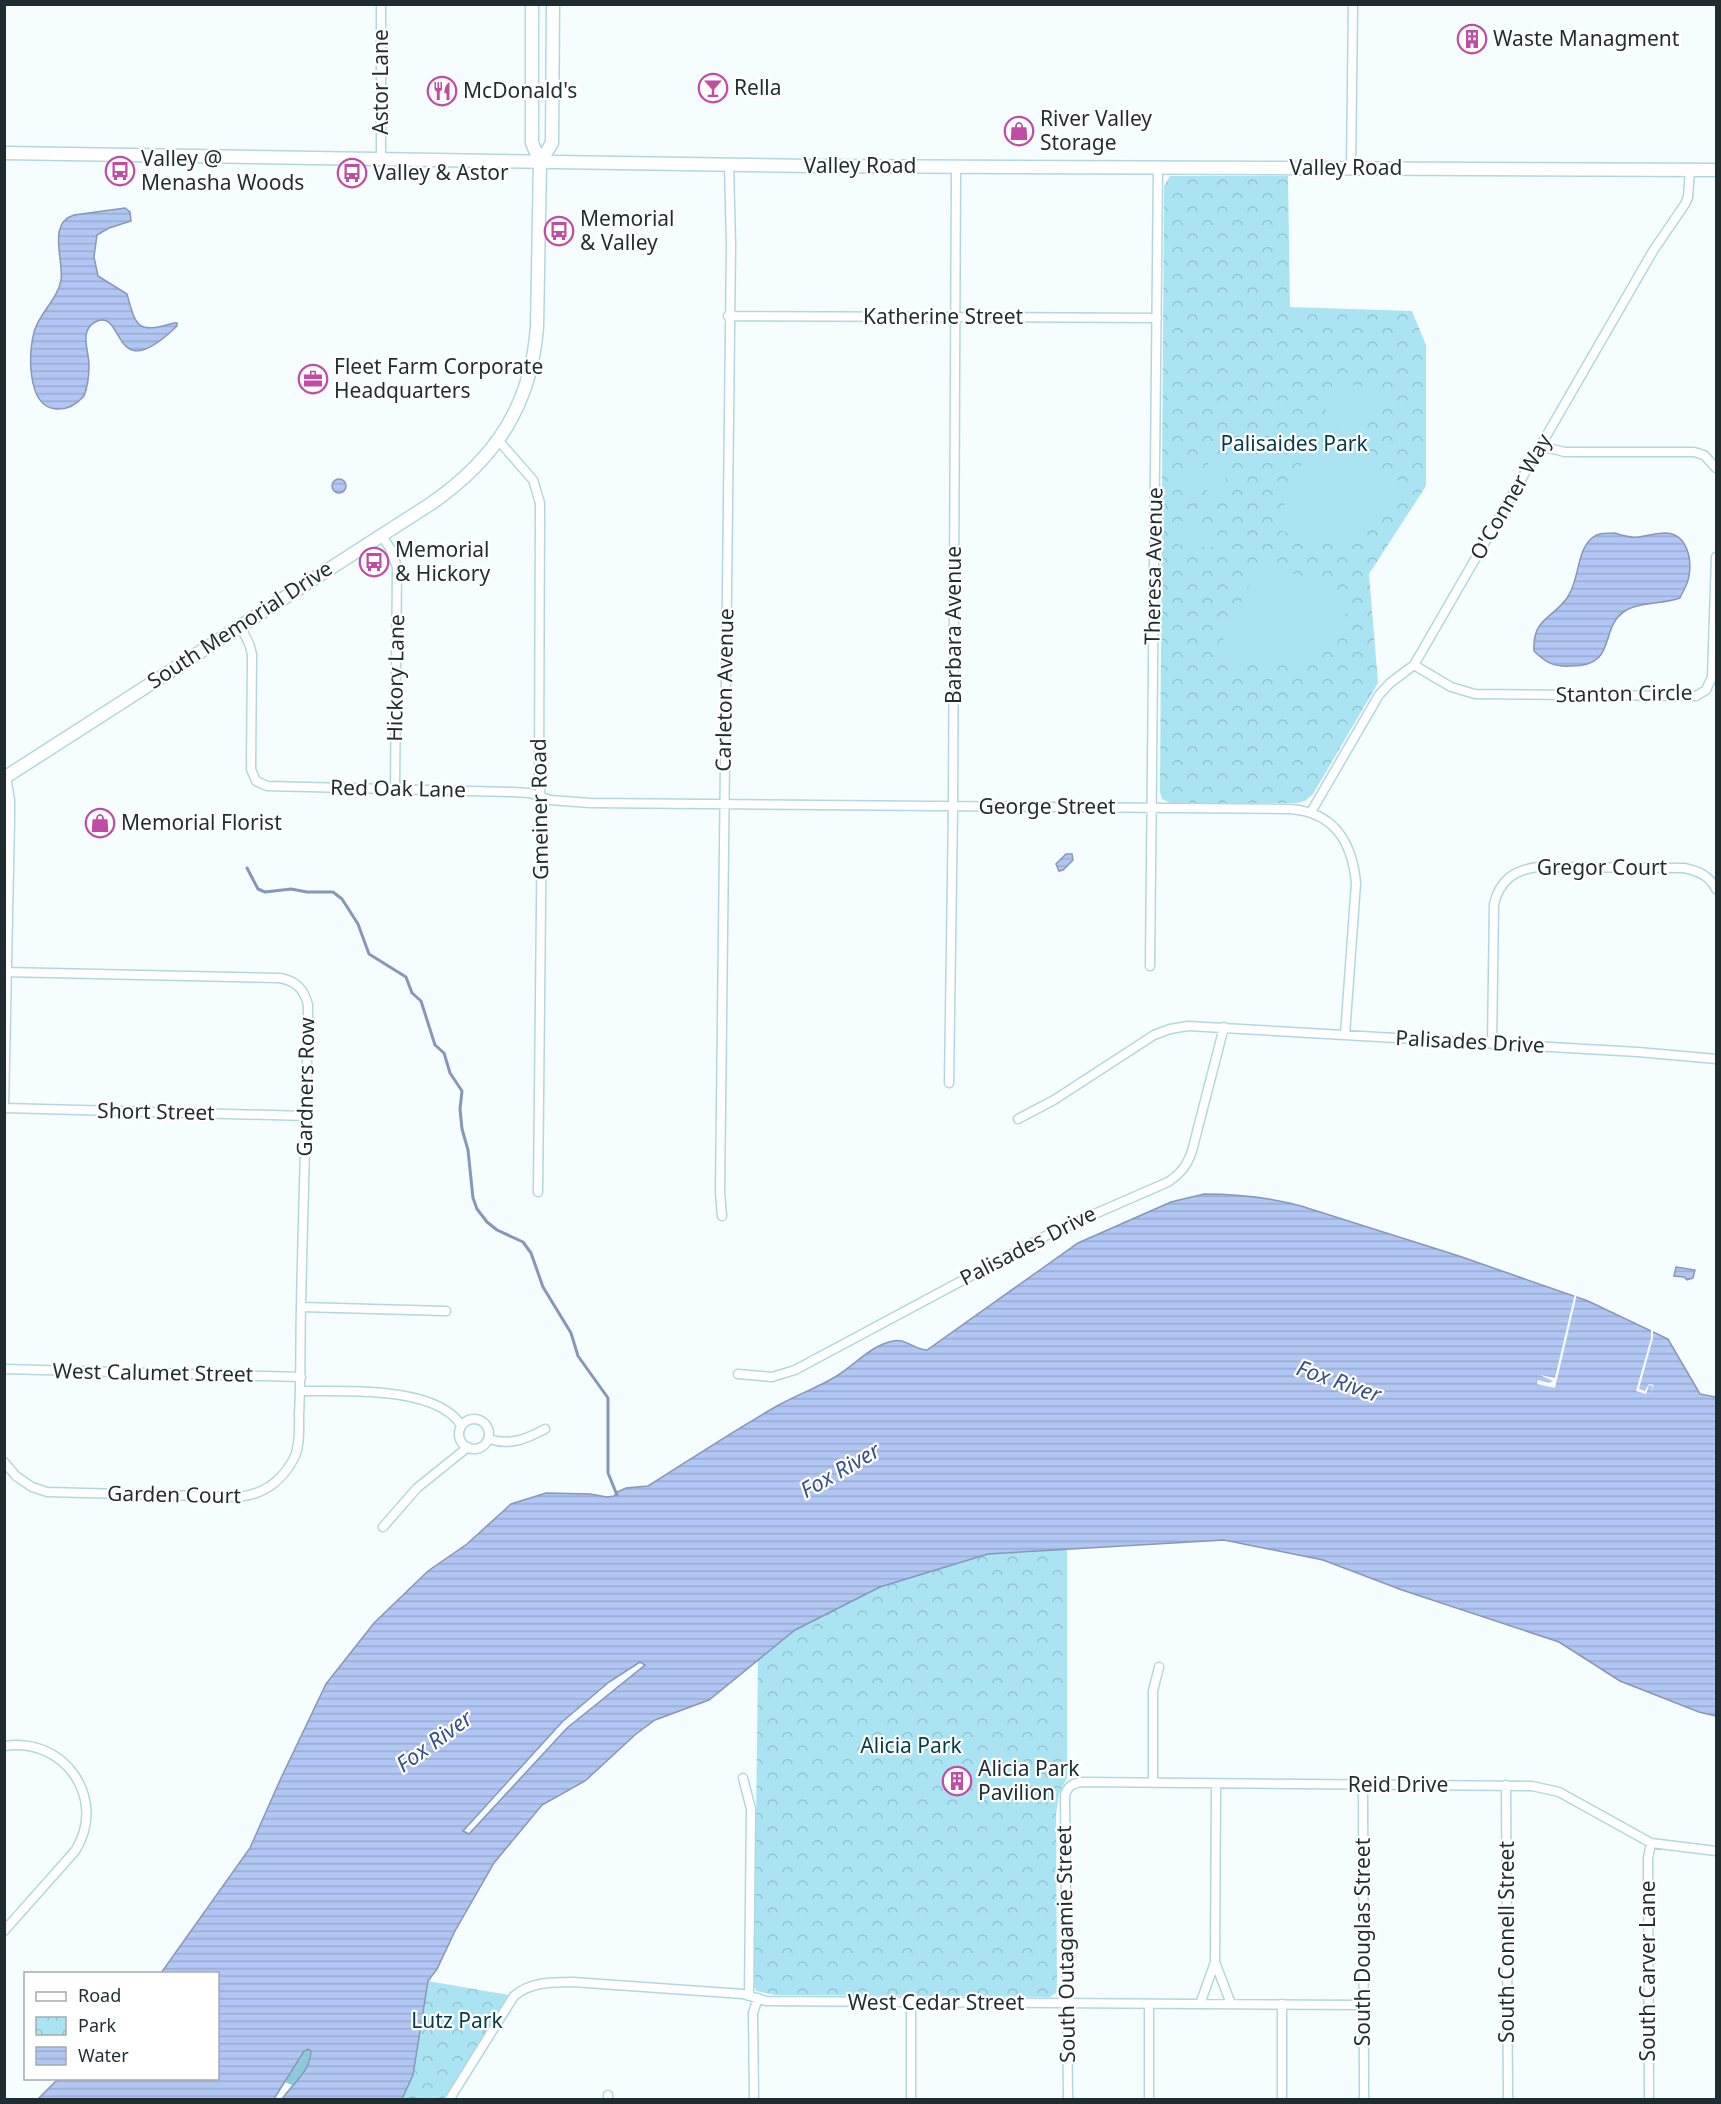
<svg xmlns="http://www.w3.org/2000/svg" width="1721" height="2104" font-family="'Noto Sans',sans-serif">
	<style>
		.forest { fill: url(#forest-firs) }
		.park { fill: url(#park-crowns) }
		.pitch { fill: #aae4f2 }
		.water { fill: url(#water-rules); stroke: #8598b8; stroke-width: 1.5; fill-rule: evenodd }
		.pier { fill: #f6fdff }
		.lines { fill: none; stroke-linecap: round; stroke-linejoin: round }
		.stream { stroke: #8598b8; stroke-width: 3 }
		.street-casing { stroke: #b2d7e1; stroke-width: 11 }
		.secondary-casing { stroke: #b2d7e1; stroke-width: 15 }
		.primary-casing { stroke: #b2d7e1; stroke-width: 15 }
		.street { stroke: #fff; stroke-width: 8 }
		.secondary { stroke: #fff; stroke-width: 12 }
		.primary { stroke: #fff; stroke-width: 12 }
		.labels { text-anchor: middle; stroke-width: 4.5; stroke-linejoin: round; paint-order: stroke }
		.poi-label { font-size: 21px; fill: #1f2d31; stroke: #fff; text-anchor: start }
		.street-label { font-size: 21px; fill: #1f2d31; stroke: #fff }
		.park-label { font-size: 21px; fill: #013c47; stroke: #fff }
		.water-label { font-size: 22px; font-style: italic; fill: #385188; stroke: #fff }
	</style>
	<defs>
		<pattern id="forest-firs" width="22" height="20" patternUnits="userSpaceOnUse" patternTransform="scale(1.5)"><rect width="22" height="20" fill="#8dcad9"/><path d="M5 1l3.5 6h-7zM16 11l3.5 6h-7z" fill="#73a4b1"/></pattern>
		<pattern id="park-crowns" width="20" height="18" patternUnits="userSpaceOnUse" patternTransform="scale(1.5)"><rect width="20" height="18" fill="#aae4f2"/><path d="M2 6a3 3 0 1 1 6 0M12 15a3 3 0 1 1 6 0" fill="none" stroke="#92c4d0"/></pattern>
		<pattern id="water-rules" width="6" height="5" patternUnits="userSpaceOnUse" patternTransform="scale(1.5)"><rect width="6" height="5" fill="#b1c6f2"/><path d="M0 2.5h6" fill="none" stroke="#98aad0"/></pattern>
	</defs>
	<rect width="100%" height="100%" fill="#f6fdff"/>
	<path class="forest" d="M308,2049L311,2050C310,2063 303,2077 294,2086L285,2082L304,2051Z"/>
	<path class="park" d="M1170,176H1288L1290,307L1412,311L1426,345V486L1369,574L1378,683L1313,794L1305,801L1296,803H1170L1162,799L1160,792L1164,186Z
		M1067,1549V1778L1059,1794L1056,1815L1057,1992L1050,1997L775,1995L756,1991L754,1984L758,1660L795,1630L880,1587L988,1554Z
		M428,1981L514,1996L449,2099L402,2100L413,2075Z"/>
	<path class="pitch" d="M1333,382L1384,390L1362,437L1330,424L1325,415Z
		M1327,440L1404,484C1373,541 1334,553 1275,528L1310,445Z
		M1186,462L1203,463L1202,500L1185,499Z
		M1208,462L1226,463L1225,501L1207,500Z
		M1179,521L1218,523L1216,547L1178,545Z
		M1276,566L1353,599C1347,610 1342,622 1334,632C1314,658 1281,672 1248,664C1237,661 1227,655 1218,650L1255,574Z"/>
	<path class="water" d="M125,208L130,212L131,221L109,228L97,235L94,257L98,276L127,294C136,327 137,334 174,323H177V326C110,391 126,306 95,322C79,331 89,351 89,365C89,375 88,386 84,396C77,404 68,410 56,409C26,407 28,349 35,329C41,312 58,298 61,280C64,260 47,223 74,215Z
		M332 486a7 7 0 1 1 14 0a7 7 0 1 1-14 0Z
		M1615,533C1641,542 1642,534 1665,533C1687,533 1692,559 1689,576C1688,584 1683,591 1680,598C1664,604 1639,602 1625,611C1598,628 1619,666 1571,666C1554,667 1546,663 1534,651C1532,619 1552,619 1567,598C1580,580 1576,551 1592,538C1599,532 1607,534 1615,533Z
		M1066,854H1072L1073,860L1063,870L1059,871L1056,864Z
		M1204,1194C1238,1194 1268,1197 1301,1206L1459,1256L1588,1301L1668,1339L1700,1394L1716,1397V1716L1699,1712L1620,1681L1559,1642L1402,1590L1323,1560L1224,1540L988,1554L880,1587L795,1630L709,1700L655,1720L636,1734L585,1781L542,1805L494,1863L455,1931L437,1969L428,1981L413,2075L402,2099H282C293,2083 310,2072 311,2051L308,2049L304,2051L274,2099L37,2100L58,2079L218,2078V1974L161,1973L250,1848L281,1778L326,1684L374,1623L428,1571L467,1544L511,1504L546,1493L590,1494L607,1497L614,1496L617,1492L626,1488L648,1486C691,1459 733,1431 777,1406C796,1395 817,1388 835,1377C854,1366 871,1345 893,1341C907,1338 914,1350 927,1350L1078,1243L1171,1202ZM640,1662L645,1665L567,1728L469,1834L463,1831L562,1722L609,1682Z
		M1676,1267L1695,1270L1693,1278L1687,1280L1684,1277L1674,1276Z"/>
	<path class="pier" d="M1575,1293L1577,1294L1555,1388L1537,1384L1538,1380L1549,1383L1553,1381L1540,1375L1555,1378Z
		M1651,1328L1653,1329V1338L1639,1389L1645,1391L1649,1384L1654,1385L1650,1396L1653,1386L1649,1385L1646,1394L1636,1391L1651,1338Z"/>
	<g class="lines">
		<path class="stream" d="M247,868L258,889L265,892L291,889L307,892H333L342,899L358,924L369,954L406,977L412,993L421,1001L435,1045L444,1053L450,1073L462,1091L460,1109L462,1129L468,1150L473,1198L477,1209L487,1222L497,1230L523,1242L531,1253L543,1287L571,1333L578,1356L608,1398V1473L617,1495"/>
		<g class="street-casing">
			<path id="street" d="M381,159V4
				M1351,168L1353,4
				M728,316L1157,318
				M498,440L533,480L540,503L539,780L542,809L538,1192
				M1540,446L1565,452H1694L1704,455L1716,468
				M381,535L390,548L397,567L395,789
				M240,625L250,646L252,655L251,769L256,781L267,786L512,792L530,793L550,800L590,803L1291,809C1335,813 1352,842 1356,883L1345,1035
				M1414,665L1451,687L1475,694L1696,696L1706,690L1712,677L1716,557
				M1311,812L1379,695L1390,683L1414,665L1653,251L1685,204L1688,197L1690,170
				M1150,966L1158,167
				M4,972L280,978C296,981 304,989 308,1005C307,1105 303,1206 301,1306C300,1342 301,1379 299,1415C299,1428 300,1444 295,1456C284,1479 265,1494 239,1497L47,1492L32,1487L16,1476L4,1462
				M1492,1044L1494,904C1500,880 1514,870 1538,867L1684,868C1698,871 1709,875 1716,889
				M949,1083L953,807L956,166
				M5,1108L306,1116
				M4,1109L10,819V800L6,777
				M1018,1119L1054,1100L1154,1035L1170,1029L1188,1026L1638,1052L1716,1059
				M722,1216L720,1192L731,245L729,165
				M301,1307L446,1311
				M4,1369L301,1377
				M738,1374L772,1377L795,1370L1051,1233L1168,1182C1180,1174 1187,1166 1192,1151L1224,1027
				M301,1391C343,1392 435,1385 461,1425
				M459 1434a15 15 0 1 1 30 0a15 15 0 1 1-30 0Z
				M489,1439C511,1446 526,1439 545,1429
				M383,1527L417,1488L468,1447
				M4,1746C65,1736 108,1800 75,1851L4,1931
				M743,1778L751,1809L749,1996
				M1153,1783V1691L1159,1667
				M1216,1784L1215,1962L1231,2004
				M1363,1784L1364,2100
				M1506,1785L1508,2100
				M911,2003V2100
				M1149,2004V2100
				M1200,2004L1215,1962
				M1282,2004V2100
				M608,2095V2100
				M449,2100L514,1996C530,1982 552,1982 573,1982L743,1994L766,2001L1363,2005
				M754,2100L753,2013L758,1998
				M1068,2100L1065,1795C1068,1786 1072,1784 1081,1782L1532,1786L1559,1792L1651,1843L1716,1851
				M1649,2100L1648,1858L1651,1843"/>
		</g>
		<g class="secondary-casing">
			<path id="secondary" d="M4,153L810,166L1716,170"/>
		</g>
		<g class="primary-casing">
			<path id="primary" d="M540,162L552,143L553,4
				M4,778L432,503C496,458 531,405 537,327L540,162L532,143V4"/>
		</g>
		<use href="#street" class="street"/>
		<use href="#secondary" class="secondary"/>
		<use href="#primary" class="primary"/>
	</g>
	<defs>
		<g id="building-ring" transform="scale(1.5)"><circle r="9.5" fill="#fff" stroke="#c04ca4" stroke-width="1.5"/><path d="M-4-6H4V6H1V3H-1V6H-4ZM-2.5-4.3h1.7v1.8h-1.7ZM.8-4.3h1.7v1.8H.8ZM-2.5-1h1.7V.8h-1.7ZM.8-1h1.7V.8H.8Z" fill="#c04ca4"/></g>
		<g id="bar-ring" transform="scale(1.5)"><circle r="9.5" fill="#fff" stroke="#c04ca4" stroke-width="1.5"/><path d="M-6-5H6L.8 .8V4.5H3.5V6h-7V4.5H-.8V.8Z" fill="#c04ca4"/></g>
		<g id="restaurant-ring" transform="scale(1.5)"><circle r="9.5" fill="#fff" stroke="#c04ca4" stroke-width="1.5"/><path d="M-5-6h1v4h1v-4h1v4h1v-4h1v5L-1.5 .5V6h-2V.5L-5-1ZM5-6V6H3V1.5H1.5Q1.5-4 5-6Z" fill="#c04ca4"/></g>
		<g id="shop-ring" transform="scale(1.5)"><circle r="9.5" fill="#fff" stroke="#c04ca4" stroke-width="1.5"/><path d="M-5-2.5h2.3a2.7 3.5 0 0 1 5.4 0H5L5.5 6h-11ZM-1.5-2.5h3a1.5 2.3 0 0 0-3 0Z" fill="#c04ca4"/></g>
		<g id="bus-ring" transform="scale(1.5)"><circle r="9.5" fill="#fff" stroke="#c04ca4" stroke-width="1.5"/><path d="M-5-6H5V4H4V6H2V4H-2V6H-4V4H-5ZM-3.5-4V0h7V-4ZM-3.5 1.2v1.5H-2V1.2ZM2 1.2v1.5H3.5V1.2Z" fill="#c04ca4"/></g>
		<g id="office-ring" transform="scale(1.5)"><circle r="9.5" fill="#fff" stroke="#c04ca4" stroke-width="1.5"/><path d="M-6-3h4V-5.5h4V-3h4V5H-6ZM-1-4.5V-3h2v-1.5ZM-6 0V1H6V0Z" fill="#c04ca4"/></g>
	</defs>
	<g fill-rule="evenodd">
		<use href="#building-ring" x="1472" y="39"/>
		<use href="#bar-ring" x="713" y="88"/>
		<use href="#restaurant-ring" x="442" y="91"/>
		<use href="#shop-ring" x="1019" y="131"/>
		<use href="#bus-ring" x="120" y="171"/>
		<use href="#bus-ring" x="352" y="173"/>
		<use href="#bus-ring" x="559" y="231"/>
		<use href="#office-ring" x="313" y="379"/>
		<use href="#bus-ring" x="374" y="562"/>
		<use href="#shop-ring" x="100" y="823"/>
		<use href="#building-ring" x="957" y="1781"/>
	</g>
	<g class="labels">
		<g class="poi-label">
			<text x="1493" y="46">Waste Managment</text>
			<text x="734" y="95">Rella</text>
			<text x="463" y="98">McDonald's</text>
			<text x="1040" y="126">River Valley<tspan x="1040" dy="24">Storage</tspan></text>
			<text x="141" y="166">Valley @<tspan x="141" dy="24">Menasha Woods</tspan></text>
			<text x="373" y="180">Valley &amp; Astor</text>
			<text x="580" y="226">Memorial<tspan x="580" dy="24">&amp; Valley</tspan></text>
			<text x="334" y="374">Fleet Farm Corporate<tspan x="334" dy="24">Headquarters</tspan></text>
			<text x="395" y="557">Memorial<tspan x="395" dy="24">&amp; Hickory</tspan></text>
			<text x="121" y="830">Memorial Florist</text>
			<text x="978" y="1776">Alicia Park<tspan x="978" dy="24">Pavilion</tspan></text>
		</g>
		<g class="street-label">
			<text transform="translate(381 82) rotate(-90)" y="7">Astor Lane</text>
			<text x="860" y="173">Valley Road</text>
			<text x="1346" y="175">Valley Road</text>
			<text x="943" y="324">Katherine Street</text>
			<text transform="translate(1511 497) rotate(-60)" y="7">O'Conner Way</text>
			<text transform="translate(1154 566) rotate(-89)" y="7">Theresa Avenue</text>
			<text transform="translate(240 625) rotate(-33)" y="7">South Memorial Drive</text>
			<text transform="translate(954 625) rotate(-90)" y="7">Barbara Avenue</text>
			<text transform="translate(396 678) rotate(-89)" y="7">Hickory Lane</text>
			<text transform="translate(725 690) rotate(-89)" y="7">Carleton Avenue</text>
			<text transform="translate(1624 694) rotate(-1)" y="7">Stanton Circle</text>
			<text transform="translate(398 789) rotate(1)" y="7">Red Oak Lane</text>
			<text x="1047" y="814">George Street</text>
			<text transform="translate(540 809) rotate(-91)" y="7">Gmeiner Road</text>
			<text x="1602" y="875">Gregor Court</text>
			<text transform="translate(1470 1042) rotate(3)" y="7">Palisades Drive</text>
			<text transform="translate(306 1087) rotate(-89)" y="7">Gardners Row</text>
			<text transform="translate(156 1112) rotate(1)" y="7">Short Street</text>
			<text transform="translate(1028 1246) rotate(-27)" y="7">Palisades Drive</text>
			<text transform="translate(153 1373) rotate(1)" y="7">West Calumet Street</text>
			<text transform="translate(174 1495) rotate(1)" y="7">Garden Court</text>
			<text x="1398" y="1792">Reid Drive</text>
			<text transform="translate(1363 1942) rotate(-90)" y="7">South Douglas Street</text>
			<text transform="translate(1507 1942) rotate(-90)" y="7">South Connell Street</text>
			<text transform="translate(1066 1944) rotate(-91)" y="7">South Outagamie Street</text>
			<text transform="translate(1648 1971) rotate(-90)" y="7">South Carver Lane</text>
			<text x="936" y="2010">West Cedar Street</text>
		</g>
		<g class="park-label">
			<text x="1294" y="451">Palisaides Park</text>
			<text x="911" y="1753">Alicia Park</text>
			<text x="457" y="2028">Lutz Park</text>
		</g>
		<g class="water-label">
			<text transform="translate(1339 1381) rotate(19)" y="8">Fox River</text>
			<text transform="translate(840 1470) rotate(-30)" y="8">Fox River</text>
			<text transform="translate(434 1741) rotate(-36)" y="8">Fox River</text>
		</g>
	</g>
	<rect width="1721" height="2104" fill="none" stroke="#1f2d31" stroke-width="12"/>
	<rect x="24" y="1972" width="195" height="108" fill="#ffffff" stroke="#a5abad" stroke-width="1.5"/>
	<rect x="36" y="1992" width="30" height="9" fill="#ffffff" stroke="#a5abad" stroke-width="1.5"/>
	<text x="78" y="2002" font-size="18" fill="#1f2d31">Road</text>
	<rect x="36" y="2017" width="30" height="18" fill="url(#park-crowns)" stroke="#a5abad" stroke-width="1.5"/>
	<text x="78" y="2032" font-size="18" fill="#1f2d31">Park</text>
	<rect x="36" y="2047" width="30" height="18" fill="url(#water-rules)" stroke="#a5abad" stroke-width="1.5"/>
	<text x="78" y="2062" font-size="18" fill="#1f2d31">Water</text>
</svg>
